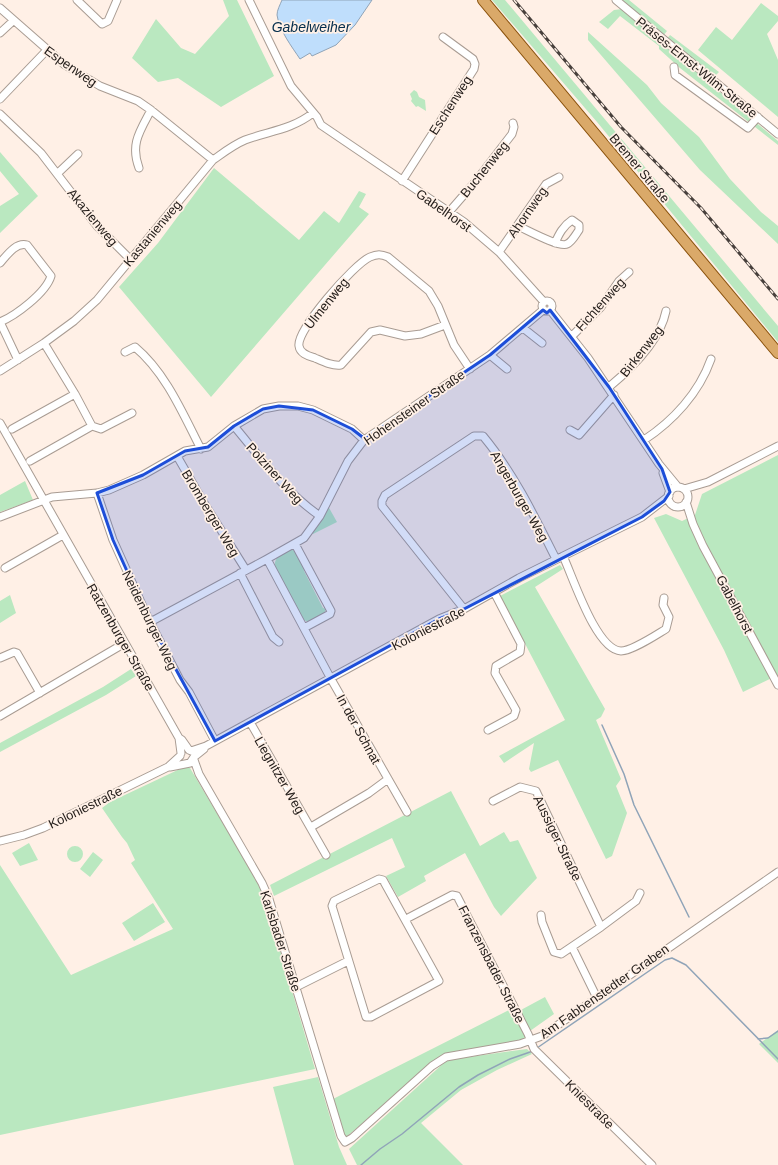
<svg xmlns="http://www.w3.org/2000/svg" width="778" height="1165" font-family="Helvetica,sans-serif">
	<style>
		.green { fill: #bae8c0 }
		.water { fill: #bfdefc; stroke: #90a4b8 }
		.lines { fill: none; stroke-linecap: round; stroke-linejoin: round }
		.stream { stroke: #90a4b8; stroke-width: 1.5 }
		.street-casing { stroke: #a99c93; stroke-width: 9 }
		.primary-casing { stroke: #8a520c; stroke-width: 12 }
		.street { stroke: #fff; stroke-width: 7 }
		.primary { stroke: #daa969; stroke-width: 10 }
		.rail-casing { stroke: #48403c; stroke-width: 3 }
		.rail { stroke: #fff0e6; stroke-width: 1.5; stroke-dasharray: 4.5; stroke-linecap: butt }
		.marked { fill: #1d4ed8; fill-opacity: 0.2; stroke: #1d4ed8; stroke-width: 3; stroke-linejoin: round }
		.labels { text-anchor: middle; stroke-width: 3.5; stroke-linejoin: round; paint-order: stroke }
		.street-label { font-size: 13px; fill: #211b18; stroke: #fff0e6 }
		.water-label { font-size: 14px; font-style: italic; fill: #042d4c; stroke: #fff0e6 }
	</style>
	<rect width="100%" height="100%" fill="#fff0e6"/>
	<path class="green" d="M223,0H237L274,76L221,107L178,78L158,82L132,58L156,19L181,48L195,54L229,16Z
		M492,0H505L778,326V342L597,122Z
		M621,0H629L667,31L663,36Z
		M761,3L778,16V21L767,34L778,60V117L698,50L716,27L732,40Z
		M622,9L778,141V145L680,68L659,49V46L620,16L608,29L599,22L614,10Z
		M588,32L647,85L661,103L699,137L730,179L761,212L778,226V244L700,170L588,40Z
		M670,35L719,72L715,76L711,75L666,40Z
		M414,90L417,92L419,97L425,100L426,111L418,106L416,107L411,101L412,99L410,94Z
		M0,152L38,196L0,233V206L19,194L0,171Z
		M214,168L299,240L324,211L339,223L359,191L366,194L359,207L369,214L211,397L119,287L158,243Z
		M778,455V675L743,692L724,650L654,518L666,514L682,521L695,515L702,494Z
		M25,481L33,500L0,512V495Z
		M328,506L337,522L313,534L312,532Z
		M290,549C297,550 304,564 304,571L323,608L326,609L324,614L308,622L302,619L275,568C273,557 282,554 290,549Z
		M560,565L563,569L535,587L605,709L601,717L596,720L621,779L616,786L627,813L612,856L606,859L558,760L531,772L529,769L534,743L504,763L499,756L565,720L500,596Z
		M10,595L16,613L0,623V601Z
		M131,669L136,676L106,695L0,752V743L103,687Z
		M184,767L190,768L262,889L315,1069L0,1135V865L71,975L173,929L131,863L135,860L127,843L122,837L102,808L110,802Z
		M451,791L480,846L504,832L510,842L518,840L537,878L501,916L494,907L465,853L424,876L426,881L398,897L386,876L405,867L392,838L274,896L270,885Z
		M29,843L38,860L20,866L12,853Z
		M67 854a8 8 0 1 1 16 0a8 8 0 1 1-16 0Z
		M93,852L103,860L90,877L80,869Z
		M153,903L165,922L134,941L122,923Z
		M545,997L554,1014L530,1031L519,1011Z
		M511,1009L526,1038L523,1041L444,1054L345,1138L333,1099Z
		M778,1030V1063L759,1044Z
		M527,1049L532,1054L497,1070L461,1090L421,1123L463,1165H357L349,1149L447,1060Z
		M318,1077L339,1147L347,1165H294L273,1087Z"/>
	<path class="water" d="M282,0H372L355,25L336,45L312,56L310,53L300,59C292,47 279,30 277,15C277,10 280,5 282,0Z"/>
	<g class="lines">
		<path class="stream" d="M602,725L624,774L634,805L689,917
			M758,1039L768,1038L778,1031
			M537,1048L665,960L672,958L686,965L778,1059
			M361,1165L380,1149L402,1134L459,1087L478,1075L510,1059L533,1051"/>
		<g class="street-casing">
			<path id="street" d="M77,0L102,24L108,21L117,0
				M249,0L291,86L317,117L321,125L464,222L499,252L544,302
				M616,0L778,134
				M0,8L65,65L100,86L138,101L151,110L213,160
				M0,33L13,21
				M674,67L675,75L748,128L758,117
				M0,99L47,50
				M0,114L41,153L97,226L130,259
				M139,168C130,144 140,131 151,110
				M58,173L78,154
				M402,181L474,69L475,64L473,59L443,37
				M449,212L476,181L512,134L514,127L513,123
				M518,226C527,230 560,248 567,244C572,242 576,234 579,230V225L572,220C563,226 559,234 555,243
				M499,252L546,184L559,177
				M0,263C7,255 16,242 27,245L51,276C46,293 15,316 0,322
				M542 306a5 5 0 1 1 10 0a5 5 0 1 1-10 0Z
				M550,310L588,358L659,464L678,487
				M0,322L18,360
				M445,325L421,334L405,336L380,330L371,332L341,365C332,366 324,362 315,358C309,356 300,354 299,346C296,330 354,264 370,257C377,254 381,254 388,257L429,291L438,306L454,345L470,369
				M523,328L542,343
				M572,336L601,307L619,281L629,272
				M125,352L135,347C166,373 183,414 201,449
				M490,355L507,369
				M0,371L44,343L74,321L97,300L213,160C223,153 233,145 245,140C269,131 291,130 313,113
				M609,387C632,368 660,341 666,311
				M0,423L179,738L182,740L189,750
				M92,426L101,429L132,413
				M234,426C260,457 286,493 320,516
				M12,429L75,394L44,343
				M570,430L579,435L614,395
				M644,440C673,421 699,393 711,359
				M177,456L204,503L246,570
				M30,461L92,426L75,394
				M663,473L670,492
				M668 497a10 10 0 1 1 20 0a10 10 0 1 1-20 0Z
				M684,489L708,482L778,446
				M97,493L113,540L149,620L180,680L189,692L215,741
				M686,502L693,524L703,546L778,685
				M0,517L52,497L97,493L109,490L143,475L185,451L208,447L234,426L263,409L279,406H298L313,410L352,429L364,440
				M295,544L331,611L330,614L304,628
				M563,556C573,577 596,650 621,651C632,651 656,635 666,629L669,617L663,605L664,598
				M267,559L331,679L407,812
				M5,568L63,535
				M240,573L273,637L279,642
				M464,609L382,506V501L385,495L474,436H483C513,472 535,517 556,559
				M149,620H154L267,559L304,538L320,516L348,461L364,440L490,355L543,310
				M0,658L14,652L17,653L40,693
				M0,716L125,643
				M250,722L326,855
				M488,730L514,716L516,710L495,673L496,666L520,652L521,644L495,594
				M179,738L181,753
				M191,751L206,746L439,619L464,609L519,578L642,517L669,496
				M194,760L199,774L262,883L269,899L341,1136L345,1142L352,1138L432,1066L446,1057L520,1044L542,1036L778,872
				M170,767L190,763L194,757L204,749
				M493,801L520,787L536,791L601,927L561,954L554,952L542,922L541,915
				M311,827L369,793L388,779
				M0,841L24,835L43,828L168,767L180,756
				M379,879L383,880L439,981L371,1017H366L332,906L334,901Z
				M406,919L452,895L457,896L528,1034L534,1049L652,1165
				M601,927L636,901L640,893
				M572,947L597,998
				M296,987L348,961"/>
		</g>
		<g class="primary-casing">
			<path id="primary" d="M483,0L778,353"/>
		</g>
		<use href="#street" class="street"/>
		<use href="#primary" class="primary"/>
		<g class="rail-casing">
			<path id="rail" d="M514,0L621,127L701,208L778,299"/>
		</g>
		<use href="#rail" class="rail"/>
	</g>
	<path class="marked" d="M543,310L547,313L550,310L609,387L662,469L670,492L664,501L642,517L464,609L439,619L215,741L149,620L113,540L97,493L143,475L185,451L208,447L234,426L263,409L279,406L313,410L352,429L365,439L490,355Z"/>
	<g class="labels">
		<g class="street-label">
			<text transform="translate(71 66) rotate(35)" y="5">Espenweg</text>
			<text transform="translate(697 67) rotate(39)" y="5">Präses-Ernst-Wilm-Straße</text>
			<text transform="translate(450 105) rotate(-57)" y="5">Eschenweg</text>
			<text transform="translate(640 168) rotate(50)" y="5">Bremer Straße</text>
			<text transform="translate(484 169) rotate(-51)" y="5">Buchenweg</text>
			<text transform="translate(444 210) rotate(35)" y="5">Gabelhorst</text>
			<text transform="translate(527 212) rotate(-55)" y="5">Ahornweg</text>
			<text transform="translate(93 217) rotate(50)" y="5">Akazienweg</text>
			<text transform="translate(152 233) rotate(-50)" y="5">Kastanienweg</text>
			<text transform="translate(326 303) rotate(-51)" y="5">Ulmenweg</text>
			<text transform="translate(600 304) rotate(-48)" y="5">Fichtenweg</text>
			<text transform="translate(641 351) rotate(-52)" y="5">Birkenweg</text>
			<text transform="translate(414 407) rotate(-35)" y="5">Hohensteiner Straße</text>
			<text transform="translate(275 473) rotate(48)" y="5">Polziner Weg</text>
			<text transform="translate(520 496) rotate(60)" y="5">Angerburger Weg</text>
			<text transform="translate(211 513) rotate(59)" y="5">Bromberger Weg</text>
			<text transform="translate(735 604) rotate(62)" y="5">Gabelhorst</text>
			<text transform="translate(150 620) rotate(64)" y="5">Neidenburger Weg</text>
			<text transform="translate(428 628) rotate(-27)" y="5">Koloniestraße</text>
			<text transform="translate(121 637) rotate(60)" y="5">Ratzenburger Straße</text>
			<text transform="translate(359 729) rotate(61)" y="5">In der Schnat</text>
			<text transform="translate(280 775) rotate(60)" y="5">Liegnitzer Weg</text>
			<text transform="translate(85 807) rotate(-26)" y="5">Koloniestraße</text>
			<text transform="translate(558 838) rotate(64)" y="5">Aussiger Straße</text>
			<text transform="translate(281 941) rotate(72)" y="5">Karlsbader Straße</text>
			<text transform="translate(492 964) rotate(63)" y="5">Franzensbader Straße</text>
			<text transform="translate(604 991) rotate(-35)" y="5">Am Fabbenstedter Graben</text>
			<text transform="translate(590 1104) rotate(45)" y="5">Kniestraße</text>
		</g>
		<g class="water-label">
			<text x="311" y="32">Gabelweiher</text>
		</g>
	</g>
</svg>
